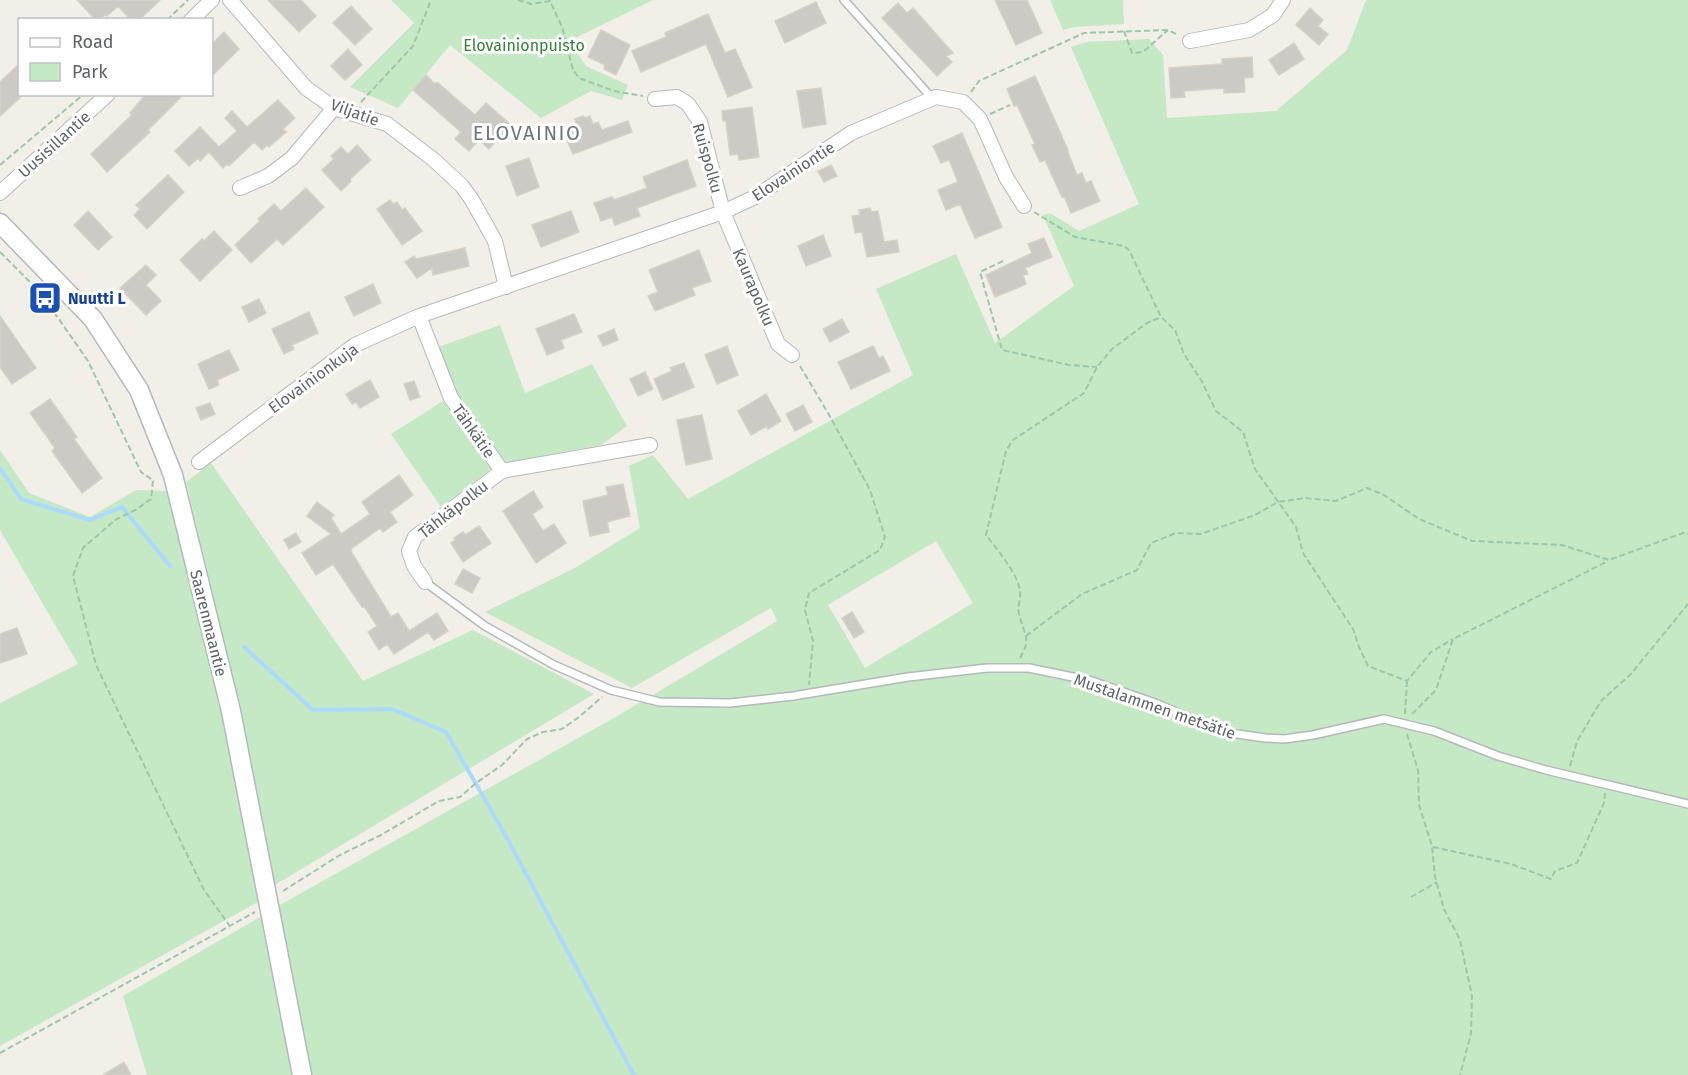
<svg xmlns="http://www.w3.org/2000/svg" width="1688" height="1075" font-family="'Fira Sans',sans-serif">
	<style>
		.green { fill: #c5e8c5; fill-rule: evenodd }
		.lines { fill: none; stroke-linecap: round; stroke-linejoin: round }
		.stream { stroke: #aadaff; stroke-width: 4 }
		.building { fill: #cccac5; stroke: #d6d1c6; stroke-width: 1.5 }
		.service-casing { stroke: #b5b8bc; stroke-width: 10 }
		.minor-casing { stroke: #b5b8bc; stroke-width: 16 }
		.tertiary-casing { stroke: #b5b8bc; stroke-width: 21 }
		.path { stroke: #9cc7a9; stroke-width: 2; stroke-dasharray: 6 3; stroke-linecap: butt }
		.service { stroke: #fff; stroke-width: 7 }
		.minor { stroke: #fff; stroke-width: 14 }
		.tertiary { stroke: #fff; stroke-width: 18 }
		.labels { text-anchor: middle; stroke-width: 6; stroke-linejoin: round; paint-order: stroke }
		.park-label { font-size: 16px; fill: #348238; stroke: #fff }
		.street-label { font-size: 16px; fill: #5f6368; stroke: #fff }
		.transit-label { font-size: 16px; font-weight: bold; fill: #164399; stroke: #fff; text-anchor: start }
		.quarter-label { font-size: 20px; letter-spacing: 1.5px; fill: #70757a; stroke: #fff }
	</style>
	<rect width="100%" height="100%" fill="#f1efe8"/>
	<path class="green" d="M391,0H653L569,41L586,66L628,85L622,100L591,91L541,118L450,45L398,108L350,87L414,23Z
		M1050,0H1123L1124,24L1074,27L1063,30Z
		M1366,0H1688V1075H309L278,906L614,718L777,621L771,608L632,688L485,612L573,569L640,528L629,466L653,455L688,499L913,375L876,289L956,254L995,343L1074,286L1043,215L1050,213L1079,231L1139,204L1071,47L1086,42L1149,39L1163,55L1167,118L1276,111L1347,50ZM936,541L973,603L865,668L828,605Z
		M500,325L525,393L592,364L627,426L601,445L506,463L457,395L438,347Z
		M443,401L491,469L441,507L391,434Z
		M0,450L29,493L90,517L136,490L168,491L223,710L258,902L0,1046V703L78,664L0,530Z
		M211,463L363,681L473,630L594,694L273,886L241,711L186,482Z
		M262,916L293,1075H147L123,996Z"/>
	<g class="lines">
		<path class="stream" d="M0,468L21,499L90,520L122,507L170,566
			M244,647L313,710L392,709L446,732L503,831L634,1075"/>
	</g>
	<path class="building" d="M77,0H160L139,20H131L118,6L107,16L105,14L100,20H96Z
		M268,0H301L316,16L299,32Z
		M995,0H1027L1042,33L1016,45Z
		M816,2L826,23L785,43L775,21Z
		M898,3L907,13L913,8L953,53L946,56L952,62L937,76L882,18Z
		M351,6L372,29L355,45L333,23Z
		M1310,8L1323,20L1318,26L1328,34L1319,45L1296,25Z
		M708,14L725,53L735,49L752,87L728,97L706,44L641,72L632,51L666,37L665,33Z
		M601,30L630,45L616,75L604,69L605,65L588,57Z
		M224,32L239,49L212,76V44Z
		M1294,43L1304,59L1279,75L1269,60Z
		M348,49L362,65L345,80L331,66Z
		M1252,57L1253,77L1244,78L1245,92L1224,93V88L1184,91L1185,97L1171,98L1169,68L1222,64V59Z
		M20,63V98L0,116V82Z
		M426,75L435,84L437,82L475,115L486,103L511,125L489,149L479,140L469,151L455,139L461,132L413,90Z
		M1035,76L1068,150H1067L1077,175L1082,173L1086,183L1091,181L1100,201L1071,213L1064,196L1062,197L1045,160L1040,162L1032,145L1035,144L1017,105L1014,106L1007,89Z
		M821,88L826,124L803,128L797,91Z
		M146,94H184L148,130L150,132L107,172L91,154L132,115L130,113Z
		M278,100L295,118L283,129L286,132L269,147L267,145L262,150L254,142L229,166L227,164L223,168L209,152L200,161L198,158L189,166L175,151L200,127L219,147L237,131L225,118L232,111L247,127Z
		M752,107L759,157L739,160L738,154L730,155L726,121H723L722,111Z
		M583,116L586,118L590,116L593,124L598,122L602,130L628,121L632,132L573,154L567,140L571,138L567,128L576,124L575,119Z
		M962,133L1002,227L975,238L960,204L946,210L938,190L958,182L949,160L941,163L933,146Z
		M357,145L371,160L350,179L351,181L341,191L322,170L334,159L331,156L341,147L348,154Z
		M529,158L539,187L517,196L506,166Z
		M687,160L696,186L637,208L640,216L615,225L612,217L601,221L594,203L612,197L614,200L647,188L643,177Z
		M831,165L837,176L824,182L818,171Z
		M168,175L184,192L147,229L134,215L140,209L136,205Z
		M306,188L324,207L283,245L277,239L251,263L235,245L260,221L258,219L274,204L281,211Z
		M390,200L393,204L397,202L402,210L405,208L422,231L402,245L377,209Z
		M870,208L871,212L878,211L884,242L897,240L899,252L867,257L862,232L855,233L852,216L860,215L859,210Z
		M88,211L112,237L98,250L74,225Z
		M571,211L579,232L541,247L532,225Z
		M214,231L232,250L200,281L180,260L202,239L204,241Z
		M823,235L831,256L806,266L798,246Z
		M1044,238L1052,257L1025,268L1028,274L1023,275L1026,284L995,297L986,275L1032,253L1028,244Z
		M465,248L469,266L433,275L432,268L417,278L405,262L414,256L416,259Z
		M699,250L711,281L692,288L695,295L655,311L648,296L658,292L649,270Z
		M146,265L156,275L146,285L161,301L146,315L120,288Z
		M373,284L381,303L354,316L345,297Z
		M259,299L266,313L249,322L242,307Z
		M309,312L318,333L292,345L294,349L284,354L272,329Z
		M574,314L582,332L561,340L564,348L547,355L536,329Z
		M0,316L36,368L12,384L0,367Z
		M842,319L849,332L830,342L823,329Z
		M614,329L618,340L603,346L598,336Z
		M727,346L738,375L717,384L705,355Z
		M873,346L879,358L883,356L890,371L851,389L838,362Z
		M229,350L239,370L217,380L219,385L209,389L198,364Z
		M684,363L694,387L663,400L654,379L672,371L670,368Z
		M645,372L653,389L638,396L630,379Z
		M370,380L379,397L360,408L356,402L352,404L346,394Z
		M414,381L420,397L410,400L404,384Z
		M766,394L781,421L768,429L767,426L751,435L738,411Z
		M50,399L77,437L74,439L102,478L82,493L52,451L55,448L30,413Z
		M210,403L215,414L201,420L196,408Z
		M803,405L812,422L795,431L786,414Z
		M702,415L712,459L686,465L677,420Z
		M399,475L413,495L390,512L397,522L383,532L380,528L351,549L352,553L391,617L398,613L409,631L437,613L448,631L434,640L428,632L394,654L387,644L379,650L368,632L377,626L364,606L362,607L333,564L316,575L302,553L331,534L307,516L317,502L334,515L331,518L341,534L370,514L362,502Z
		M623,484L630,516L607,522L609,532L590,536L583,501L608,495L606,487Z
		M533,491L543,507L532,514L543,531L554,524L566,543L536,563L503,511Z
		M479,526L491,543L463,562L451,543L455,540L454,538L463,532L465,535Z
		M296,533L301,542L289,549L284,540Z
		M463,569L480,578L472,593L455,584Z
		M852,612L864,632L854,638L842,618Z
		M17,628L27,654L0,663V634Z
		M124,1062L131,1075H103Z"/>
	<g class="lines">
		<g class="service-casing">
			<path id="service" d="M844,0L932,98
				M425,582L485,626L554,665L611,690L660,702L730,703L793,696L908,677L987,668H1029L1092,681L1155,703L1224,732L1265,738L1284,739L1313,735L1384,719L1434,731L1498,756L1546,770L1688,804"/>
		</g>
		<g class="minor-casing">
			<path id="minor" d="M230,0L306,88L334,108L387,124L434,160L462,186L472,200L495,241L506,287
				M191,20L212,0
				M1190,41L1249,30L1273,15L1283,0
				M655,99L677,97L688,104L700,122L723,212L778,344L792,355
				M240,188L268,176L292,158L334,108
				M0,193L108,94
				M419,316L451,398L502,471L650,445
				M199,462L355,345L419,316L723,212L755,197L851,133L936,97L963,102L980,119L1006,177L1024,206
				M425,582L414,566L409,551L415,537L502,471"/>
		</g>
		<g class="tertiary-casing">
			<path id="tertiary" d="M0,223L93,319L139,390L173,475L231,711L302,1075"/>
		</g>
		<path class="path" d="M518,0L531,4L550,1L562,27L573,70L579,78L614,91L643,96
			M167,20L188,0
			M1124,31L1132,53L1143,52L1168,30
			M971,92L979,81L1084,33L1168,30L1178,35
			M361,102L413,46L431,0
			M990,114L1010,105
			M0,165L84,94
			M1034,212L1075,237L1124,246L1129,250L1161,317L1175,330L1184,354L1201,380L1216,411L1243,432L1255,469L1296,527L1303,553L1353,629L1359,647L1368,666L1407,681L1431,652L1453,639
			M0,252L40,292L88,361L141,472L154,481
			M1003,261L980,272L1002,350L1069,365L1097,367
			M800,366L828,413L870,490L885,537L880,550L809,593L805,610L813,641L809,685
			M153,481L151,499L137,509L115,520L83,548L73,576L96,665L204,890L229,925
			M1026,636L1082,594L1137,570L1151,543L1176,533L1201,534L1255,515L1278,502L1305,498L1336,501L1367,488L1384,495L1419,519L1472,541L1562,545L1609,560L1683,533L1688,534
			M1020,658C1032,637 1024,635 1019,614C1017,607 1021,599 1020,591C1018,574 996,548 986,535L1006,451L1013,440L1084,393L1097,367L1112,349L1147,323L1161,317
			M1405,714L1407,681
			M1412,714L1436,690L1453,639L1608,561
			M1407,734L1418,770L1419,805L1432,846L1435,877L1444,909L1460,940L1472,996L1471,1034L1460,1075
			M1570,766L1577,741L1601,701L1631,674L1688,604
			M1433,847L1511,864L1551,879L1555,871L1577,863L1604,803L1605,793
			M283,891L340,855L381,835L439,801L460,797L476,783L502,765L527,739L543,732L562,729L579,717L602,697
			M1411,897L1437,882
			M0,1053L255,912"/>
		<use href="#service" class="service"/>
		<use href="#minor" class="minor"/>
		<use href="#tertiary" class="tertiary"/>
	</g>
	<defs>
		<g id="bus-square" transform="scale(1.725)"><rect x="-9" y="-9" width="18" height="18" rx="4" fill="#1a4fb4" stroke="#fff"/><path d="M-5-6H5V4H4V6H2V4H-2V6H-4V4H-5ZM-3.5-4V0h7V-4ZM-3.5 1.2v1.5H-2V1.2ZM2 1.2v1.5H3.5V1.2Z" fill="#fff"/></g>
	</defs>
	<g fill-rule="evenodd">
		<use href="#bus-square" x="45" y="298"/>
	</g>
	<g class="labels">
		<g class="park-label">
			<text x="524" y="51">Elovainionpuisto</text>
		</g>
		<g class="street-label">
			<text transform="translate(355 112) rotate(20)" y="6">Viljatie</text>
			<text transform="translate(54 144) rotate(-42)" y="6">Uusisillantie</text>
			<text transform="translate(708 158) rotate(74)" y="6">Ruispolku</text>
			<text transform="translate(793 171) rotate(-33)" y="6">Elovainiontie</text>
			<text transform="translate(754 287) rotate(67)" y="6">Kaurapolku</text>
			<text transform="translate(313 378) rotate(-36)" y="6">Elovainionkuja</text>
			<text transform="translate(474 431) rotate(55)" y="6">Tähkätie</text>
			<text transform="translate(453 509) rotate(-38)" y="6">Tähkäpolku</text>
			<text transform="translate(209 623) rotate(76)" y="6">Saarenmaantie</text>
			<text transform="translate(1155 706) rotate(19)" y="6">Mustalammen metsätie</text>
		</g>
		<g class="transit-label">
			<text x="68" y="304">Nuutti L</text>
		</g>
		<g class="quarter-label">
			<text x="527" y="140">ELOVAINIO</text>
		</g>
	</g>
	<rect x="18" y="18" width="195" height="78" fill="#ffffff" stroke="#bfc1c3" stroke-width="1.5"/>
	<rect x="30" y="38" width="30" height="9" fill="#ffffff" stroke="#bfc1c3" stroke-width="1.5"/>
	<text x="72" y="48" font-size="18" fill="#5f6368">Road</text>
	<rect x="30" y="63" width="30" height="18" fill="#c5e8c5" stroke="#bfc1c3" stroke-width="1.5"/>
	<text x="72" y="78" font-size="18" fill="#5f6368">Park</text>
</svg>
